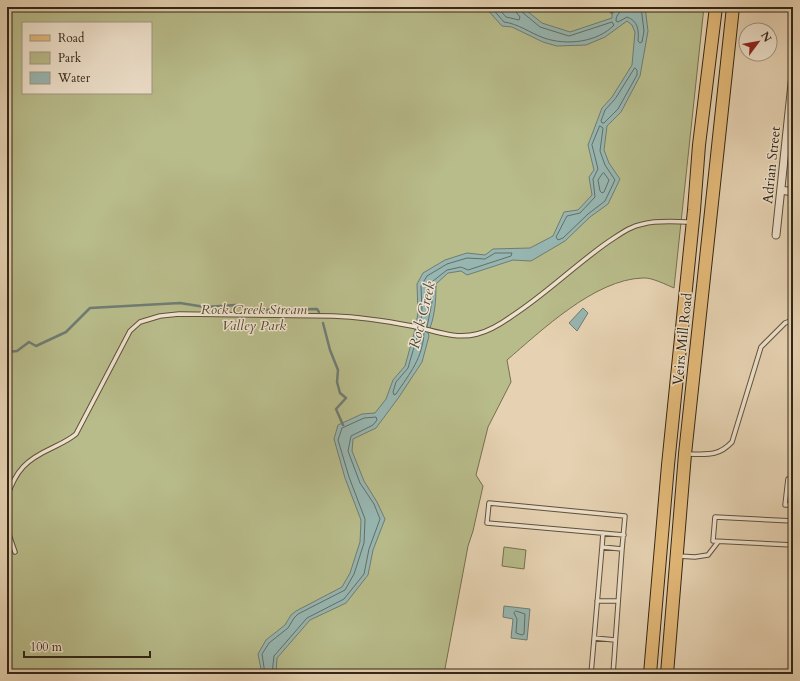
<svg xmlns="http://www.w3.org/2000/svg" width="800" height="681" font-family="Cardo,serif">
	<style>
		.green { fill: #b8bb8a; stroke: #757050; fill-rule: evenodd }
		.water { fill: #97b6b1; stroke: #6f7c73 }
		.lines { fill: none; stroke-linecap: round; stroke-linejoin: round }
		.shore { stroke: #646e64; stroke-width: 1 }
		.stream { stroke: #6f7c73; stroke-width: 2.5 }
		.lane-casing { stroke: #5f513d; stroke-width: 5.5 }
		.street-casing { stroke: #5f513d; stroke-width: 9 }
		.primary-casing { stroke: #322616; stroke-width: 14 }
		.lane { stroke: #efe2cd; stroke-width: 3.5 }
		.street { stroke: #efe2cd; stroke-width: 7 }
		.primary { stroke: #e3b979; stroke-width: 12 }
		.labels { text-anchor: middle; stroke-width: 3; stroke-linejoin: round; paint-order: stroke }
		.street-label { font-size: 14px; fill: #322616; stroke: #efe2cd }
		.park-label { font-size: 14px; font-style: italic; fill: #544b33; stroke: #efe2cd }
		.water-label { font-size: 15px; font-style: italic; fill: #4b4a3d; stroke: #efe2cd }
	</style>
	<rect width="100%" height="100%" fill="#e6d2b2"/>
	<filter id="stains"><feTurbulence type="fractalNoise" baseFrequency=".005" numOctaves="4"/><feColorMatrix values="0 0 0 0 .2 0 0 0 0 .09 0 0 0 0 .02 0 0 0 .5 -.17"/></filter>
	<radialGradient id="worn" r=".72"><stop offset=".6" stop-color="#630" stop-opacity="0"/><stop offset="1" stop-color="#630" stop-opacity=".3"/></radialGradient>
	<path class="green" d="M7,7H704L674,288C667,285 651,277 643,278C595,279 541,331 507,360L511,382L488,427L476,475L483,486L473,531L468,546L444,674H7ZM23,23H151V93H23Z
		M504,547L526,550L524,569L502,566Z"/>
	<path class="water" d="M485,7H522L542,23L570,32L612,18V13L620,7H645L648,31L640,76L621,112L607,126L604,150L609,163L620,179L608,204L590,217L565,241L531,261L513,260L467,275L461,271L448,273L436,284C436,301 435,317 428,333L429,336L422,362L399,397L376,428L353,439L352,451L364,481L377,502L385,519L373,550L368,575L346,603L310,620L277,658L276,674H262L258,654L266,640L285,625L291,615L296,611L342,587L350,573L360,542L361,520L345,478L334,439L338,425L362,414L375,413L386,399L393,380L405,366L415,330L418,313L417,284L423,273L445,260L467,253L485,255L493,249L530,248L553,236L564,212L578,210L592,195L589,177L594,170L588,145L602,108L612,97L632,65L635,32L632,25L627,21L605,37L586,45L557,46L543,42L512,27L502,26Z
		M583,308L588,313L577,331L569,323Z
		M504,606L530,609L527,640L511,638L513,619L503,617Z"/>
	<g class="lines">
		<path class="shore" d="M491,7L504,22C519,24 530,33 544,38C567,46 598,42 614,25L612,22L569,36L540,27L522,12L520,7
			M497,7L506,17L519,20L520,17L516,12L515,7
			M622,7C622,13 616,13 616,21L618,22L627,17C638,21 639,30 638,41L640,43L642,42L644,31L641,7
			M635,68L637,70V75L618,109L604,123H602L601,121L605,110L615,99Z
			M600,126L603,128L600,151L605,165L615,180L605,201L588,214L563,238L558,240L556,237L567,216L580,213L595,197L593,179L598,169L592,145Z
			M604,173L609,180L604,192L602,193L600,191L598,180L602,174Z
			M420,325L422,313L421,286L427,276L447,264L467,258L485,259L495,253H512L511,256L468,270L461,267L447,270L433,281L432,302L427,327
			M419,330L408,368L396,382L393,392L394,395L396,394C410,373 423,358 424,332
			M516,611L525,614L524,634L522,635L516,633L517,619L514,613Z
			M265,674L262,654L269,643L288,628L294,618L298,614L345,590L354,574L364,543L365,519L349,477L338,440L342,428L364,418L376,417L377,420L373,425L351,436L348,451L360,483L374,504L380,519L369,549L364,574L344,599L307,618L274,656L272,674"/>
		<path class="stream" d="M606,7L612,13
			M323,323L330,350L338,370L337,382L340,393L346,398L336,409L343,425
			M7,352L17,351L29,342L36,346L66,332L90,308L180,303L205,307L236,305L252,310L317,309L319,312"/>
		<g class="lane-casing">
			<path id="lane" d="M687,454C706,454 718,457 732,442L761,347L785,323L793,320
				M793,479H788L785,505H793
				M7,497C16,470 26,460 52,448C60,444 69,440 76,434L130,331L140,322L160,316L179,314L333,316C360,317 386,321 412,326C433,330 455,340 477,334C490,331 501,324 512,316C546,294 575,265 608,242C619,235 630,226 643,224C658,220 676,222 691,222
				M793,521L715,517L713,541L793,545
				M7,529L15,552
				M602,547L603,533
				M678,556L695,557L708,555L718,542
				M597,601H618
				M594,638L615,640
				M591,674L602,547L622,549L625,516L489,503L487,523L624,535
				M613,674L622,549"/>
		</g>
		<g class="street-casing">
			<path id="street" d="M781,190L793,192
				M776,235L793,74"/>
		</g>
		<g class="primary-casing">
			<path id="primary" d="M650,674L668,465L694,210L699,145L716,7
				M667,674L685,454L733,7"/>
		</g>
		<use href="#lane" class="lane"/>
		<use href="#street" class="street"/>
		<use href="#primary" class="primary"/>
	</g>
	<g class="labels">
		<g class="street-label">
			<text transform="translate(771 165) rotate(-84)" y="5">Adrian Street</text>
			<text transform="translate(682 339) rotate(-84)" y="5">Veirs Mill Road</text>
		</g>
		<g class="park-label">
			<text x="254" y="314">Rock Creek Stream<tspan x="254" dy="16">Valley Park</tspan></text>
		</g>
		<g class="water-label">
			<text transform="translate(422 315) rotate(-76)" y="5">Rock Creek</text>
		</g>
	</g>
	<rect width="800" height="681" fill="none" stroke="#e6d2b2" stroke-width="24"/>
	<rect x="8" y="8" width="784" height="665" fill="none" stroke="#322616" stroke-width="2"/>
	<rect x="12" y="12" width="776" height="657" fill="none" stroke="#322616"/>
	<rect x="22" y="22" width="130" height="72" fill="#efe2cd" stroke="#a39784"/>
	<rect x="30" y="35" width="20" height="6" fill="#e3b979" stroke="#a39784"/>
	<text x="58" y="42" font-size="12" fill="#322616">Road</text>
	<rect x="30" y="52" width="20" height="12" fill="#b8bb8a" stroke="#a39784"/>
	<text x="58" y="62" font-size="12" fill="#322616">Park</text>
	<rect x="30" y="72" width="20" height="12" fill="#97b6b1" stroke="#a39784"/>
	<text x="58" y="82" font-size="12" fill="#322616">Water</text>
	<g transform="translate(758 42) rotate(58)"><circle r="19" fill="#efe2cd" stroke="#a39784"/>
	<path d="M0-3L7 15L0 10L-7 15Z" fill="#8f2418"/>
	<text y="-6" font-size="11" font-weight="bold" text-anchor="middle" fill="#322616">N</text>
	</g>
	<path d="M24 651v6h126v-6" fill="none" stroke="#322616" stroke-width="2"/>
	<text x="30" y="651" font-size="12" fill="#322616" stroke="#efe2cd" stroke-width="3" paint-order="stroke">100 m</text>
	<rect width="100%" height="100%" filter="url(#stains)"/>
	<rect width="100%" height="100%" fill="url(#worn)"/>
</svg>
